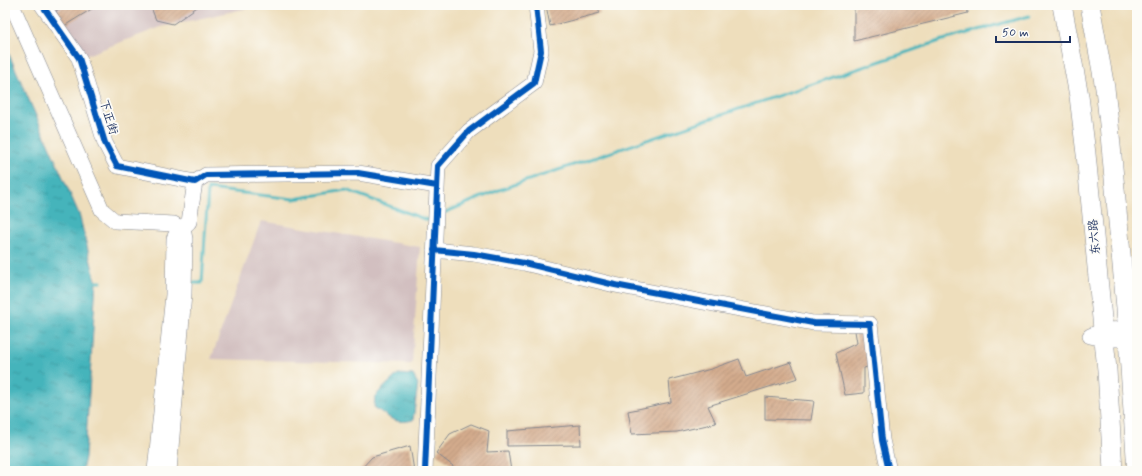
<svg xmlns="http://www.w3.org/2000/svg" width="1142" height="476" font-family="Mynerve,'LXGW WenKai TC',sans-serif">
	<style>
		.industrial { fill: #d2bfc0 }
		.water { fill: url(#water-ripples); stroke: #30728c }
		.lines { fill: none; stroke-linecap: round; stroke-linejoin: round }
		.stream { stroke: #44b4bb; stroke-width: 3 }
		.building { fill: url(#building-hatch) }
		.minor-casing { stroke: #84868d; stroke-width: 16 }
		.major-casing { stroke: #84868d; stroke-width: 20 }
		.minor { stroke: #fff; stroke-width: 15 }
		.major { stroke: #fff; stroke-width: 19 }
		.cycleway-casing { stroke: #fdfcf7; stroke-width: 8 }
		.cycleway { stroke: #0057b8; stroke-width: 6 }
		.labels { text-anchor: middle; stroke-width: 3.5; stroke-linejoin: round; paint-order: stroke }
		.street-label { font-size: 12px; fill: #1b2f5e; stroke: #fdfcf7 }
	</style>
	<defs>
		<pattern id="water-ripples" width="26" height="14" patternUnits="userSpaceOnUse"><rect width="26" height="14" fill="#44b4bb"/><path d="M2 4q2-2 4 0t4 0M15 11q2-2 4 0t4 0" fill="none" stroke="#38939b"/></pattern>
		<pattern id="building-hatch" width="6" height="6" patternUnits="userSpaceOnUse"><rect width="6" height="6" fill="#d4ac8d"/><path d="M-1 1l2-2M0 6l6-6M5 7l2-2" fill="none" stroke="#ab8c76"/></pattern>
	</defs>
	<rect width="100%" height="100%" fill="#fdfcf7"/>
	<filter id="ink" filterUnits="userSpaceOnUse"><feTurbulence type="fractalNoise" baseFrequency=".025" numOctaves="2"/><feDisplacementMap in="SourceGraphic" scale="8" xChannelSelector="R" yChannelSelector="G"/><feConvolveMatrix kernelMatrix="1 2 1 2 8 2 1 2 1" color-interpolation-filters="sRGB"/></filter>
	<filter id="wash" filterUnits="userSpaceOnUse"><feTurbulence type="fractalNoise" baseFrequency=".012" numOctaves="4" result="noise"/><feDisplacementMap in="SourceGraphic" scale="16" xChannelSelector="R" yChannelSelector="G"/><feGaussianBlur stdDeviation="0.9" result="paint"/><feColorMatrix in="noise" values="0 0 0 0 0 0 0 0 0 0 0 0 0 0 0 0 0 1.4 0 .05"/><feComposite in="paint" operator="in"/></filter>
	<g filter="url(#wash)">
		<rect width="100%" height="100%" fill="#eedebc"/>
		<path class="industrial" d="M47,5H262L161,27L79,58Z
			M261,221L420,247L412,364L211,359Z"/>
		<path class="water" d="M5,45L79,214L96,282L85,457L82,471H5Z
			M398,374L413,375L418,384L413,420C394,425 389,417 374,407L375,396Z"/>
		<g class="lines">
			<path class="stream" d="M441,214L499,190L943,40L1029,16
				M96,282H101
				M193,283H202L208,189L294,199L346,190L427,220L430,219"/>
		</g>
		<g id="blocks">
			<path class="building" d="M65,5H98L64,26L56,11Z
				M150,5H200L173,24L156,20Z
				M546,5H597L600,13L550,26Z
				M854,5H967L968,13L854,41Z
				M855,331H865L873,365L864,368V393L845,395L836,353L857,343Z
				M739,359L746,377L791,362L798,378L708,406L716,423L677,432L632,434L628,411L671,402L669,380L711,369Z
				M765,397L814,401L811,420L765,419Z
				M471,424L489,431L487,452L508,451L511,471H451L453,466L436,453L450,434Z
				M580,425L581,445L507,446V431Z
				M410,446L414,471H359L372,457Z"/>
		</g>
	</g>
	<g filter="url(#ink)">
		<use href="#blocks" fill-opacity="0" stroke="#84868d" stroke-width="1"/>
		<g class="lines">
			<g class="minor-casing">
				<path id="minor" d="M12,5L102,210L115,221L174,224L181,229L189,222L195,182L206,175L358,173L437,186
					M42,5L79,58L105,143L117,166L195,182
					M434,250L474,254L524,263L615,285L813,323L870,324L882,440L889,471
					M1137,329L1103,330L1090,336L1104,339H1137
					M425,471L438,166L469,131L534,83L541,51L536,5"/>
			</g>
			<g class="major-casing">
				<path id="major" d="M1062,5L1079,96L1086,154L1107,370L1113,471
					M1090,5L1105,88L1109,124L1126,308L1137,471
					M157,471L175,295L176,239L181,229L183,239L182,294L167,471"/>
			</g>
			<use href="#minor" class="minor"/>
			<use href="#major" class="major"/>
			<g class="cycleway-casing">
				<path id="cycleway" d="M42,5L79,58L105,143L117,166L195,182L206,175L358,173L437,186
					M434,250L474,254L524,263L615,285L813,323L870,324L882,440L889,471
					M425,471L438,166L469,131L534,83L541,51L536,5"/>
			</g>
			<use href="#cycleway" class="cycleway"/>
		</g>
	</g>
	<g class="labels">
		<g class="street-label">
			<text transform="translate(109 117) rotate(73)" y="4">下正街</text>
			<text transform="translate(1094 237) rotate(-95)" y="4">东六路</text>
		</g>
	</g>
	<rect width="1142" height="476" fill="none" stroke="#fdfcf7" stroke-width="20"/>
	<path d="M996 36v6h74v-6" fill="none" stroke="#1b2f5e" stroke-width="2"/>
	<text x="1002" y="36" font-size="12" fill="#1b2f5e" stroke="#fdfcf7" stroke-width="3" paint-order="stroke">50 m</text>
</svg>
